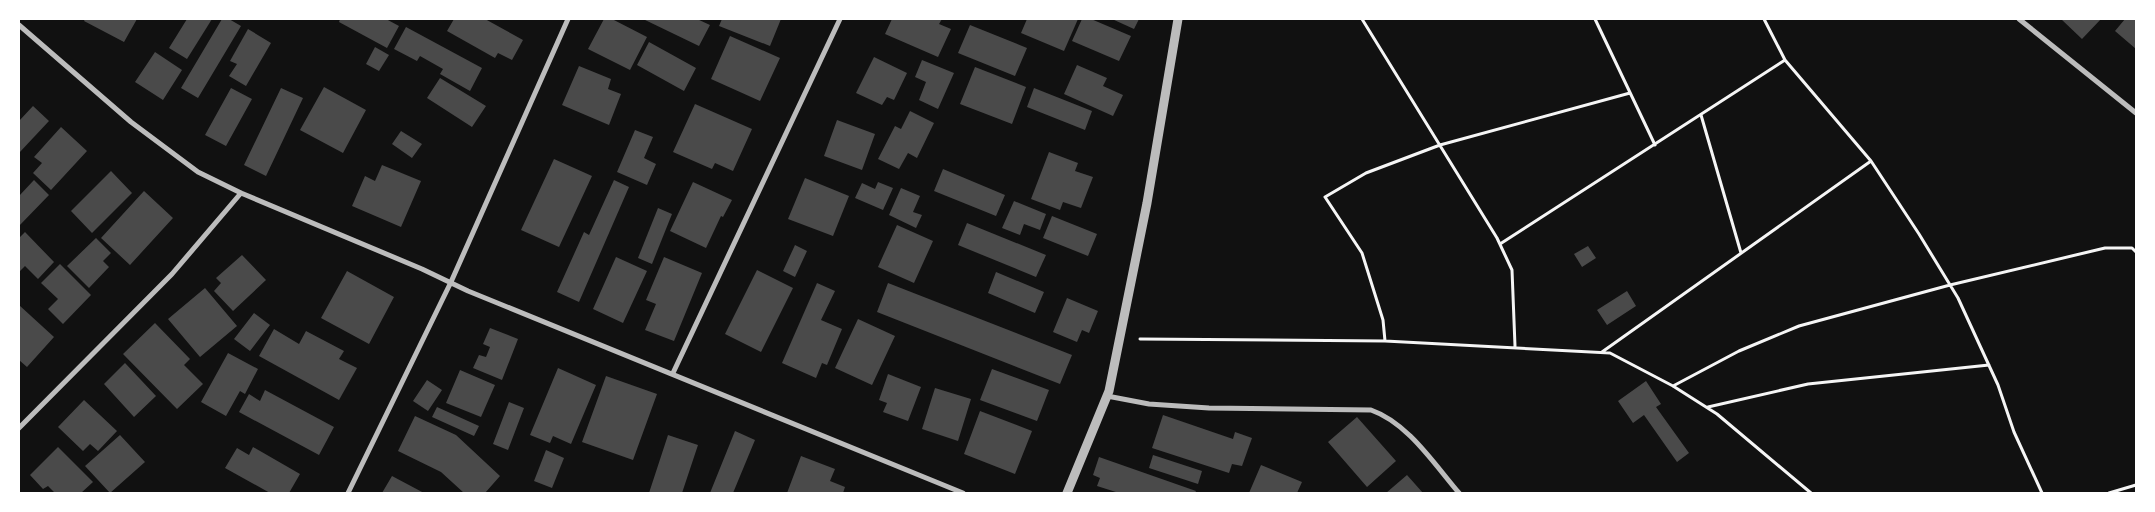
<svg xmlns="http://www.w3.org/2000/svg" width="2155" height="512" font-family="Rubik,sans-serif">
	<style>
		.building { fill: #4a4a4a }
		.lines { fill: none; stroke-linecap: round; stroke-linejoin: round }
		.path { stroke: #f5f5f5; stroke-width: 3 }
		.minor { stroke: #bcbcbc; stroke-width: 5 }
		.tertiary { stroke: #bcbcbc; stroke-width: 9 }
	</style>
	<rect width="100%" height="100%" fill="#111"/>
	<path class="building" d="M85,19H137L124,42L84,21Z
		M187,19H212L187,59L169,48Z
		M222,19H229L241,26L198,98L181,88Z
		M340,19H386L399,26L387,48L339,22Z
		M454,19H485L523,40L512,60L498,53L495,58L447,31Z
		M604,19H612L647,37L630,70L588,49Z
		M643,19H697L710,25L699,46Z
		M722,19H781L770,46L719,26Z
		M892,19H942L939,24L951,29L938,57L885,34Z
		M1027,19H1078L1064,51L1021,33Z
		M1082,19H1091L1131,36L1119,61L1072,41Z
		M1112,19H1139L1134,29Z
		M2061,19H2101L2082,39Z
		M2125,19H2136V49L2115,31Z
		M970,25L1027,48L1015,76L958,53Z
		M406,27L482,68L470,91L440,74L443,69L420,56L417,61L394,49Z
		M248,29L271,43L246,86L229,76L237,64L230,61Z
		M730,36L780,58L760,101L711,79Z
		M649,42L696,68L684,91L637,65Z
		M375,47L389,55L379,71L366,64Z
		M155,52L182,70L163,100L135,82Z
		M874,57L907,73L894,100L887,97L882,105L856,93Z
		M922,60L954,73L938,109L919,100L926,82L915,77Z
		M1077,65L1107,78L1103,86L1123,95L1113,116L1064,94Z
		M579,66L611,79L608,89L621,94L609,125L562,105Z
		M975,67L1026,87L1012,124L960,104Z
		M440,78L486,106L472,127L427,98Z
		M324,87L366,110L343,153L300,130Z
		M231,88L252,99L226,146L205,135Z
		M281,88L303,98L266,176L244,165Z
		M1034,88L1092,111L1085,130L1027,107Z
		M695,104L752,129L733,171L715,163L712,169L673,152Z
		M33,106L49,121L19,153V121Z
		M910,111L934,123L917,158L908,153L899,169L878,159L895,126L901,129Z
		M837,120L875,134L862,170L824,156Z
		M61,127L87,151L51,190L33,173L42,163L34,157Z
		M635,130L653,137L644,158L656,164L647,185L617,172Z
		M401,131L422,144L412,158L392,144Z
		M1049,152L1078,163L1075,171L1093,177L1081,208L1063,202L1060,210L1031,199Z
		M554,159L592,176L559,247L521,230Z
		M382,165L421,181L401,227L352,206L365,176L375,181Z
		M943,169L1005,195L996,216L934,191Z
		M111,171L132,193L92,233L71,211Z
		M805,178L849,196L833,236L788,219Z
		M34,180L49,195L19,226V196Z
		M614,180L629,187L579,302L557,292L584,232L589,235Z
		M693,182L732,200L723,217L721,216L706,248L670,231Z
		M878,182L893,188L883,210L855,198L862,183L875,189Z
		M901,188L920,196L913,212L922,215L916,228L889,215Z
		M144,191L173,218L130,265L101,238Z
		M1014,201L1046,214L1040,230L1024,224L1020,235L1002,228Z
		M658,208L672,214L652,264L638,258Z
		M1052,216L1097,234L1088,256L1043,238Z
		M967,223L1046,255L1036,277L958,245Z
		M897,225L933,241L914,283L878,267Z
		M25,232L54,262L38,279L25,266L19,272V238Z
		M96,238L111,253L103,261L109,267L89,288L67,266Z
		M795,245L807,251L795,277L783,271Z
		M1588,246L1596,258L1582,267L1574,254Z
		M242,255L266,280L233,311L214,291L221,283L216,278Z
		M616,257L647,271L623,323L593,309Z
		M664,257L702,273L674,341L645,330L656,304L646,300Z
		M60,264L91,295L63,324L48,309L58,299L41,283Z
		M757,270L793,288L761,352L725,334Z
		M347,271L394,297L369,344L321,318Z
		M996,272L1044,292L1035,313L988,293Z
		M817,283L835,291L821,320L842,329L827,365L822,363L816,378L782,363Z
		M888,283L1072,355L1060,384L877,312Z
		M205,288L237,326L200,357L168,319Z
		M1627,291L1636,306L1607,325L1597,310Z
		M1067,298L1098,311L1089,333L1082,330L1077,342L1053,332Z
		M19,305L54,337L27,367L19,360Z
		M254,313L270,325L250,351L234,339Z
		M858,319L895,336L872,385L835,368Z
		M155,323L190,359L184,365L203,384L177,409L123,354Z
		M490,328L518,339L502,380L473,368L479,355L486,357L490,347L483,344Z
		M274,329L299,344L306,331L344,351L339,359L357,368L339,400L259,356Z
		M228,353L258,369L245,394L240,391L226,416L201,402Z
		M125,363L156,396L134,417L104,384Z
		M558,368L596,385L571,444L553,436L550,443L530,435Z
		M992,369L1049,390L1037,421L980,400Z
		M460,370L495,385L481,417L446,403Z
		M888,374L921,387L908,421L883,412L887,403L879,400Z
		M606,376L657,394L633,460L582,442Z
		M427,380L442,390L428,411L413,401Z
		M1646,381L1661,404L1656,407L1689,453L1677,462L1644,415L1633,423L1618,401Z
		M935,388L971,399L958,441L922,429Z
		M265,390L334,427L319,455L239,412L249,394L260,401Z
		M84,400L117,431L98,451L90,444L83,451L58,427Z
		M509,402L524,408L508,450L493,444Z
		M437,407L479,426L474,436L432,417Z
		M980,411L1032,431L1015,474L964,454Z
		M1163,415L1233,439L1235,432L1252,438L1242,466L1232,464L1229,473L1152,448Z
		M415,416L456,435L500,476L485,493H464L441,472L398,451Z
		M1357,417L1396,461L1367,487L1328,442Z
		M735,431L755,440L733,493H710Z
		M120,435L145,462L110,493L85,466Z
		M668,435L698,445L682,493H649Z
		M58,447L93,482L81,493H55L48,486L43,489L30,475Z
		M253,447L300,474L289,493H270L225,468L237,448L249,455Z
		M546,450L564,458L552,488L534,481Z
		M1153,455L1202,471L1198,484L1149,468Z
		M801,456L835,469L830,481L845,487L843,493H787Z
		M1099,457L1196,491L1195,493H1119L1097,486L1100,478L1093,475Z
		M1261,465L1302,482L1297,493H1249Z
		M1407,475L1423,493H1386Z
		M392,476L424,493H382Z"/>
	<g class="lines">
		<path class="path" d="M1362,19L1497,238L1512,270L1515,346
			M1595,19L1655,145
			M1764,19L1785,60L1871,161L1919,234L1958,298L1998,385L2014,432L2042,493
			M1701,115L1741,253
			M1500,244L1785,60
			M1140,339L1385,341L1610,353L1673,386L1717,414L1811,493
			M1385,341L1383,320L1362,253L1325,197L1366,173L1440,145L1630,93
			M1602,352L1871,161
			M1673,386L1739,351L1799,326L1950,285L2105,248H2132L2136,252
			M1708,407L1808,384L1989,365
			M2109,493L2136,485"/>
		<path class="minor" d="M2019,19L2136,113
			M19,25L131,122L198,172L241,193L422,269L468,291L963,493
			M673,373L840,19
			M1107,396L1149,404L1209,408L1371,410C1408,423 1434,464 1459,493
			M19,428L172,274L241,193
			M348,493L451,282L568,19"/>
		<path class="tertiary" d="M1067,493L1109,391L1147,203L1178,19"/>
	</g>
	<rect width="2155" height="512" fill="none" stroke="#ffffff" stroke-width="40"/>
</svg>
